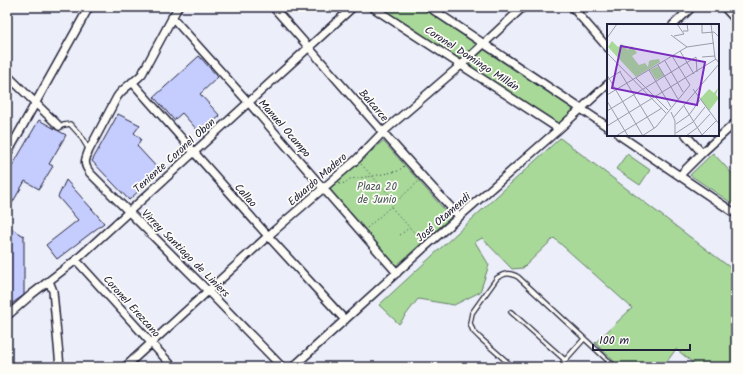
<svg xmlns="http://www.w3.org/2000/svg" width="743" height="374" font-family="Kalam,sans-serif">
	<style>
		.green { fill: #a8d999; stroke: #657e6a }
		.building { fill: #c5cdff; stroke: #22223b }
		.lines { fill: none; stroke-linecap: round; stroke-linejoin: round }
		.lane-casing { stroke: #22223b; stroke-width: 6 }
		.street-casing { stroke: #22223b; stroke-width: 10 }
		.path { stroke: #22223b; stroke-width: 1; stroke-dasharray: 1 3; stroke-linecap: butt }
		.lane { stroke: #fdfcf7; stroke-width: 3.5 }
		.street { stroke: #fdfcf7; stroke-width: 7 }
		.labels { text-anchor: middle; stroke-width: 3.5; stroke-linejoin: round; paint-order: stroke }
		.street-label { font-size: 11px; fill: #22223b; stroke: #fdfcf7 }
		.park-label { font-size: 11px; fill: #4a5957; stroke: #fdfcf7 }
		.inset-road { fill: none; stroke: #9b9cad; stroke-width: 1 }
		.view { fill: #7b2cbf; fill-opacity: 0.15; stroke: #7b2cbf; stroke-width: 2 }
		.inset-edge { fill: none; stroke: #22223b; stroke-width: 2 }
	</style>
	<rect width="100%" height="100%" fill="#eceef9"/>
	<filter id="ink" filterUnits="userSpaceOnUse"><feTurbulence type="fractalNoise" baseFrequency=".025" numOctaves="2"/><feDisplacementMap in="SourceGraphic" scale="8" xChannelSelector="R" yChannelSelector="G"/><feConvolveMatrix kernelMatrix="1 2 1 2 8 2 1 2 1" color-interpolation-filters="sRGB"/></filter>
	<g filter="url(#ink)">
		<path class="green" d="M372,7H429L581,109L559,129Z
			M560,138L736,272V367H698L676,349L663,367H620L595,343L632,308L554,238L523,268L512,269L482,238L475,242L489,265L480,292L454,305L418,299L399,324L379,305Z
			M383,141L451,217L396,266L328,190Z
			M713,153L736,178V206L690,175Z
			M627,154L650,170L640,185L616,169Z"/>
		<path class="building" d="M199,56L218,77L200,94L220,116L200,133L182,113L174,120L154,97Z
			M118,114L140,125L134,133L141,139L137,146L160,171L129,200L92,161Z
			M39,120L66,135L49,164L53,166L39,189L25,181L7,212V175Z
			M66,180L92,209L104,223L57,259L46,245L78,220L58,197Z
			M7,226L24,236V295L7,307Z"/>
		<g class="lines">
			<g class="lane-casing">
				<path id="lane" d="M59,126L70,124L80,135L89,150
					M511,312L565,360
					M513,367L480,338L473,331L470,323L472,313L497,278C505,273 510,272 518,277L615,367
					M559,367L584,339"/>
			</g>
			<g class="street-casing">
				<path id="street" d="M178,7L142,74C134,83 123,87 117,97L89,150C85,160 83,164 90,173L208,291L282,367
					M273,7C335,76 395,149 459,216
					M372,7L559,129
					M429,7L608,127
					M572,7L608,48
					M724,7L736,20
					M172,17L249,103L397,273
					M673,25L692,7
					M7,75L59,126
					M132,82L268,236L345,320
					M619,135L736,214
					M686,135L702,153
					M7,154L89,7
					M680,176L683,172L702,153L736,122
					M76,260L173,367
					M49,281L53,291L60,367
					M7,316L32,294L76,260L353,7
					M125,367L268,236L327,185L357,159L383,132L461,65L523,7
					M293,367L426,246L559,129L608,84"/>
			</g>
			<path class="path" d="M361,164L395,201
				M339,184L345,183L350,179L373,176L398,171L404,166
				M391,207L421,240
				M367,228L418,182
				M400,235L409,228"/>
			<use href="#lane" class="lane"/>
			<use href="#street" class="street"/>
		</g>
	</g>
	<g class="labels">
		<g class="street-label">
			<text transform="translate(472 58) rotate(33)" y="4">Coronel Domingo Millán</text>
			<text transform="translate(374 105) rotate(49)" y="4">Balcarce</text>
			<text transform="translate(285 128) rotate(49)" y="4">Manuel Ocampo</text>
			<text transform="translate(174 155) rotate(-42)" y="4">Teniente Coronel Obon</text>
			<text transform="translate(317 179) rotate(-41)" y="4">Eduardo Madero</text>
			<text transform="translate(246 195) rotate(48)" y="4">Callao</text>
			<text transform="translate(443 217) rotate(-41)" y="4">José Otamendi</text>
			<text transform="translate(186 253) rotate(45)" y="4">Virrey Santiago de Liniers</text>
			<text transform="translate(132 306) rotate(48)" y="4">Coronel Erezcano</text>
		</g>
		<g class="park-label">
			<text x="377" y="190">Plaza 20<tspan x="377" dy="13">de Junio</tspan></text>
		</g>
	</g>
	<g transform="translate(607 24)">
		<rect width="112" height="112" fill="#eceef9"/>
		<path d="M5,17L11,23L15,20L21,26L25,22L30,29L25,32L32,41L38,39L41,43L42,37L45,36L52,35L53,38L29,53L1,23ZM51,42L57,52L49,56L43,46ZM111,64L109,71L112,74L102,87L93,75L102,65L107,69Z" fill="#a8d999"/>
		<path class="inset-road" d="M95,0V9L107,8L112,13M104,0L108,34L112,39M76,7H81L80,0M64,11L80,23M67,12L77,10L70,0M0,14L10,0M73,27L87,50M0,29L59,89M95,33L108,32M58,37L76,68M51,41L71,75M42,46L64,83M13,48L47,104M0,51L36,112M29,54L61,86M0,56L14,47M86,65L112,100M0,71L80,23L107,19M0,77L21,112M77,82L95,111M0,87L89,33L90,48M64,88L68,97V112M67,93L112,40M69,100L82,91L93,76M0,102L109,35M69,109L86,98L98,83M9,112L55,84M35,112L49,103L83,61L65,32M79,112L91,103L103,90M94,112L109,97"/>
		<path class="view" d="M14,22L98,38L90,81L5,64Z"/>
		<rect width="112" height="112" class="inset-edge"/>
	</g>
	<rect width="743" height="374" fill="none" stroke="#fdfcf7" stroke-width="24"/>
	<rect x="12" y="12" width="719" height="350" fill="none" stroke="#22223b" stroke-width="1.5" filter="url(#ink)"/>
	<path d="M593 344v6h97v-6" fill="none" stroke="#22223b" stroke-width="2"/>
	<text x="599" y="344" font-size="12" fill="#22223b" stroke="#fdfcf7" stroke-width="3" paint-order="stroke">100 m</text>
</svg>
